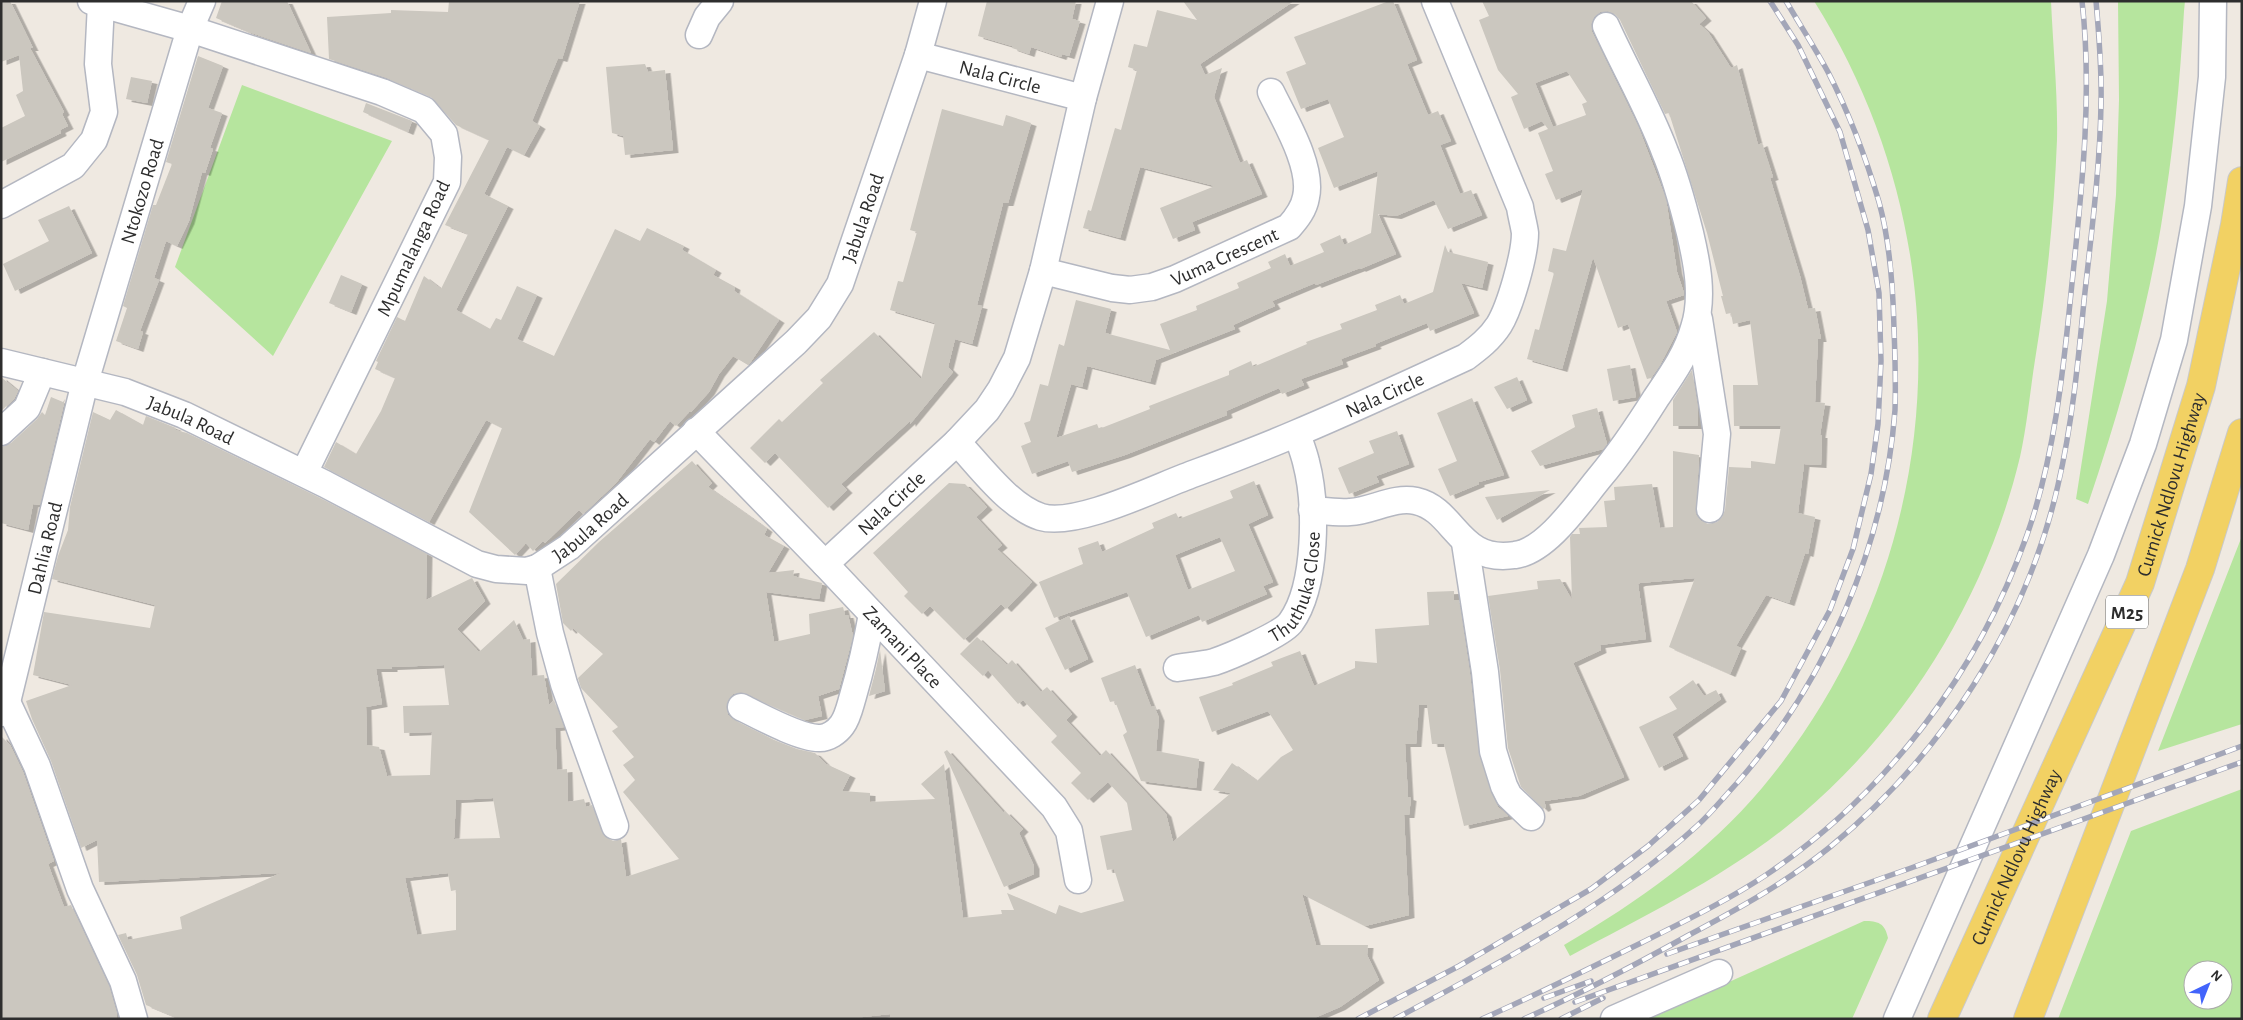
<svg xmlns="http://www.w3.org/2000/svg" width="2243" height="1020" font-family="'Alegreya Sans',sans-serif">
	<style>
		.green { fill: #b6e59e; fill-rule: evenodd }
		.building { fill: #cbc7bf; fill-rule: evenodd; filter: url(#shadow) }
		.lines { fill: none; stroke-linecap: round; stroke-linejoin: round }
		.minor-casing { stroke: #b4b7c1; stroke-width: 29 }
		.major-casing { stroke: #c9c9c9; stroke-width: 30 }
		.minor { stroke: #fff; stroke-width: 26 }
		.major { stroke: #f2d163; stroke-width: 28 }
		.rail-casing { stroke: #a3a6b8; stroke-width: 5.5 }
		.rail { stroke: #fff; stroke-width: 4; stroke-dasharray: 11; stroke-linecap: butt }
		.labels { text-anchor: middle; stroke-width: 4; stroke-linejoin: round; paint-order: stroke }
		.shield { fill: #fff; stroke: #6d6d6d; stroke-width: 1 }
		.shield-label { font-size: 19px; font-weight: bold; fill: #2e2e2e }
		.street-label { font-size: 20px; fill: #2e2e2e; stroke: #fff }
	</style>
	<defs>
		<filter id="shadow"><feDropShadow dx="5.5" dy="3" stdDeviation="0" flood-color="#0004"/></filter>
	</defs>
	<rect width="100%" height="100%" fill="#efe9e1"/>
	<path class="green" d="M1814,1H2051C2053,47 2058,95 2057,140C2054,214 2047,287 2035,360C2030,392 2027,426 2020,457C1987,594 1910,722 1802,814C1733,873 1650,913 1570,956L1564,945C1638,902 1707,853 1762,788C1950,563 1970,249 1814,1Z
		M2118,1H2185L2184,11C2180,83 2173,154 2161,226C2145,321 2119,413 2088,504L2076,499L2107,301L2116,195L2119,100Z
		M242,85L392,141L273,356L175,267Z
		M2242,536V724L2158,751Z
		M2242,789V1019H2058L2131,831ZM2193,970H2223V1000H2193Z
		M1864,921C1878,921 1885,923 1888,938L1852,1019H1647Z"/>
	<path class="building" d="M1,1H10L33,48H30L64,112L62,114L68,126L60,130L61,133L1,162V128L25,116L16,95L23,91L19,55L1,62Z
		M222,1H287L311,53L249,32L216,18Z
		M449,1H580L562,59L558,58L532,121L540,126L524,155L507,147L484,194L508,206L456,310L490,329L496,318L501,320L517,286L537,295L517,339L554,356L615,229L640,241L647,228L684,246L682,250L716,270L713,275L735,287L734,291L779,320L750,363L748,365L733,356L719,374L709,392L691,412L690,411L676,426L670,421L654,442L650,439L616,483L583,514L579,510L545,543L543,541L533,551L526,543L515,555L469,512L502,428L486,420L429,522L324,467L336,442L356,454L381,411L395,378L375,369L378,362L376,361L397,317L405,321L424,276L441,289L468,234L445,225L489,140L456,125L430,96L387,78L329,59L327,17L391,13V10L448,12Z
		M987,1H1076L1072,19L1080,21L1069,56L1062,54L1061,57L1031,47L1029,54L1012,48V46L978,36Z
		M1183,1H1294L1200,64L1205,75L1222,68L1214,97L1240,163L1247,160L1262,194L1192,222L1195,230L1173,239L1160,208L1215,186L1140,167L1120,238L1083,228L1088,210L1091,211L1115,128L1121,130L1137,70L1128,67L1134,44L1147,47L1157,10L1197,20Z
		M1389,1H1393L1417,60L1407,64L1428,115L1438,111L1451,141L1440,145L1460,194L1471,190L1482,215L1448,229L1434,200L1396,216L1378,214L1396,254L1360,269V268L1316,285L1315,283L1272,301L1275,306L1233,325L1235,329L1156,360L1150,382L1087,366L1082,387L1071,384L1056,438L1097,424L1099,429L1150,409L1149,406L1229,375V371L1251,361L1253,367L1307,344L1306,342L1342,329L1340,324L1377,310L1375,305L1400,295L1404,304L1433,292L1445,245L1448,252L1488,262L1482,288L1461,283L1474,313L1430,331L1427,323L1375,344L1376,346L1341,359L1343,364L1301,379L1304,385L1282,394L1279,388L1226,411L1227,415L1125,455L1072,472L1068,461L1032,474L1021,446L1031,442L1024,423L1030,421L1040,384L1048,386L1059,344L1064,346L1076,300L1111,309L1105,333L1170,350L1160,324L1197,310L1196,306L1239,288L1237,283L1271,268L1268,262L1285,254L1290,266L1324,252L1320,244L1340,235L1344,245L1371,233L1378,171L1334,188L1318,148L1344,137L1328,99L1301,109L1286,72L1306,64L1294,37Z
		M1482,1H1691L1706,18L1699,24L1708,32L1731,68L1737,65L1758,145L1762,143L1773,177L1770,178L1800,276L1808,309L1815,308L1821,339H1818L1815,402L1825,403L1820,435H1822L1821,465L1804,464L1798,513L1815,517L1808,554L1805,553L1789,603L1766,595L1736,646L1741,648L1730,674L1669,647L1695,578L1640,583L1638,584L1646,639L1600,645L1601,650L1573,663L1624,777L1579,796L1544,801L1546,807L1543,809L1521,787L1508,748L1500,670L1488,596L1538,589L1537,581L1560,579L1572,600L1570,537L1572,534H1580L1579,528L1607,527L1604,501L1615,500L1614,487L1652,484L1660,528L1673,527V451L1699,455L1696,515L1701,521L1708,524L1717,522L1722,517L1725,510L1729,467L1751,468V461L1775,464L1781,426H1734L1733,385H1758L1750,320L1733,324L1731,313L1726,314L1721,296H1723L1707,233L1669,113L1665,114L1620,20L1615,14L1608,11L1600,12L1594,17L1591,24L1592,32L1638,126L1666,199L1677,272L1684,293V295L1666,301L1677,332L1660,365L1651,378L1647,379L1628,324L1618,328L1593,257L1562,369L1527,359L1535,329L1539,330L1554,273L1548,271L1553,248L1566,251L1583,189L1556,200L1545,174L1553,171L1538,133L1548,129L1542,121L1524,129L1511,97L1518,94L1498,70L1479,20L1489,16ZM1567,71L1587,102L1582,104L1586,115L1553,127L1535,83Z
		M198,56L223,66L208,108L222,113L210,148L213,149L205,173L202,172L189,221L177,246L166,241L154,278L159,280L140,331L143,332L138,349L116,341L127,308L123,306L153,205H156L172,164L166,162Z
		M645,64L648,72L665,70L673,150L625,155L623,136L612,133L606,67Z
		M131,77L152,81L147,103L126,99Z
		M366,103L412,121L408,132L363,112Z
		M942,109L1003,126L1006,115L1031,123L1008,203H1003L977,305L982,306L972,344L955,339L948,367L953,372L910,424V421L841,484L847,490L828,508L775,453L765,463L750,448L779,419L782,422L823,383L820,380L874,332L921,379L935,323L890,310L898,281L903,282L917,232L910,230Z
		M69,206L92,253L15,291L3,264L49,241L38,220Z
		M341,275L362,284L351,312L329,303Z
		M1630,365L1636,397L1613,401L1607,369Z
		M1692,370L1698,409V426H1673V400Z
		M1,377L18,391L14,399L1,411Z
		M1517,377L1527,400L1507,409L1494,387Z
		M51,397L63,402L65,399L40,505L33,504L28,530L1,523V447L11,443L37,419L42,412L45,415Z
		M1472,398L1504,475L1479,482V484L1450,496L1438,469L1457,461L1437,413Z
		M1597,408L1607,444L1603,449L1540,466L1531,451L1575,427L1572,415Z
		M116,410L143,425L146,416L176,428L175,430L187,433L318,497L427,554L426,600L472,578L485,601L457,629L479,652L514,620L523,640L530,639L532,676L544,675L549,705L554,700L564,727L555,728L557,770L567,769L568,802L584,799L586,807L592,805L605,837L613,841L621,839L626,877L679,859L623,792L635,780L623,765L634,757L612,731L618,727L581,688L578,678L603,654L573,628L571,631L563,623L556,584L599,542L692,461L712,483L708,487L767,529L764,535L784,546L768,573L794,570L793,576L822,583L819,599L766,592L774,642L810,634L809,614L843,607L845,615H848L853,636L839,689L818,696L822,716L805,720L741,692L733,694L728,700L726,707L728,715L734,720L774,740L797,749L815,753L826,764L850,775L842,791L870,793V802L935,799L921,784L944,764L963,918L1002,914L1001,910H1014L1007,893L1056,914L1059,905L1081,913L1124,901L1114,869L1107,870L1100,836L1132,830L1127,803L1108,782L1088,800L1071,783L1081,773L1051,742L1057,736L1023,700L1018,704L988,670L983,676L960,654L977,637L1007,665L1012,660L1041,692L1047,687L1072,714L1066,720L1100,756L1106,750L1166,814L1173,842L1231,793L1213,790L1232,763L1257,781L1281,757L1293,750L1268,711L1212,732L1199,697L1233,685L1232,683L1273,666L1271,662L1300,651L1314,686L1355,668V661L1377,663L1375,629L1429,625L1427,592L1454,591V600H1459L1470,674L1479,755L1491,793L1498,807L1508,816L1464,826L1444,744H1432L1427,705H1419L1416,744H1405L1408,797L1411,798L1409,815H1404L1409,915L1365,926L1302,894L1316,945H1368L1367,955L1379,980L1340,1007L1312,1019H890V1014L845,1019H180L146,1005L137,975L118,935L126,933L128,940L182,929L180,917L281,873L99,882L97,840L81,848L51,761L32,719L26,701L72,685L33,675L44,612L150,628L155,605L52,579L58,556L68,530L70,507L93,412L110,420ZM444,665L449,705L403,706L404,733L432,732L430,775L387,776L379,747L367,745L366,707L382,704L376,669H392V667ZM493,798L500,838L454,839L456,800ZM448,873L451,891L456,890V930L417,935L405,878Z
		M1397,431L1409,464L1376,476L1379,482L1349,494L1338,468L1374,453L1369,441Z
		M1254,481L1268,515L1248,524L1273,582L1263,586L1267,594L1202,622L1199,615L1146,637L1127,592L1054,618L1039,582L1083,564L1078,548L1098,541L1102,552L1154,528L1152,523L1176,513L1179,519L1233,498L1230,491ZM1220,537L1235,571L1188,590L1175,555Z
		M949,483L965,484L987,507L976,517L1002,545L997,549L1032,582L1006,609L1001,604L964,640L930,606L922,614L904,596L908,592L873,553Z
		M1550,490L1497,520L1485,497Z
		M1069,616L1088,659L1065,670L1045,628Z
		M880,650L885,691L869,696L876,669Z
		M1135,665L1151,707L1154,706L1159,718L1156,751L1199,759L1196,788L1141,781L1123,735L1127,732L1115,701L1110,702L1101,678Z
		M1693,680L1704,696L1716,690L1721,699L1672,734L1683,756L1659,768L1639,727L1677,709L1669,697Z
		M1,736L10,745L23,772L54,861L48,864L64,907L71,905L109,986L117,1014L116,1019H1Z
		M947,750L1004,813L1005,811L1023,829L1019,833L1034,866V874L1004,887L944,752Z"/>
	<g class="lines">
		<g class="minor-casing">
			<g id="minor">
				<path d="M91,1L190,29L382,92L424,110L444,134L448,157L447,182L304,473"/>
				<path d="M699,35L707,17L720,1"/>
				<path id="s1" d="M918,55L1083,98"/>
				<path d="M1,205L73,166L94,140L104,112L98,64L101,4"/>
				<path id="s2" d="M1043,271L1112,288L1130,290L1152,287L1175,279L1289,227C1297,218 1304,209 1306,197C1313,166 1284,119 1271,92"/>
				<path d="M1699,319L1717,434L1710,509"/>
				<path id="s3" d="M1,362L125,392L184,415L325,484L477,564L496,569L527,571L537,568L569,547L796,342L819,318L840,284L918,55L933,1"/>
				<path id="s4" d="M696,431L825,564L1054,807L1069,831L1078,880"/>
				<path d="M1,432L27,408L42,372"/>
				<path id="s5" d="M957,442C979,465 1009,507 1041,517C1075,527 1151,490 1185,477C1222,463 1260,449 1297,433C1354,409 1410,383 1466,357C1478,348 1490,339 1499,325C1510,307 1525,255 1525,233C1524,225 1521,215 1520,207L1435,1"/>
				<path d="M1312,510C1324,511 1338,513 1350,512C1372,511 1394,496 1416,501C1456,510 1458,564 1515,555C1547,551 1580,501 1600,477C1621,452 1639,425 1656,398C1671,376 1687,354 1694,328C1704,297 1697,263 1690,233C1683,205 1676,178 1665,152C1649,109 1625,68 1606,26"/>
				<path d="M1465,543L1485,672L1493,751L1504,786L1509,796L1531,817"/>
				<path id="s6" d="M825,564L957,442L987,410L1001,389L1017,358L1043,271L1083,98L1110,1"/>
				<path d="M537,568L550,633L564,684L615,826"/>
				<path id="s7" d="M1177,668C1189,666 1202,665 1214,662C1229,657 1283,634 1291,622C1317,586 1317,504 1306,462C1304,453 1300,443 1297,434"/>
				<path d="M7,702L37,766L80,889L123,981L134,1019"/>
				<path d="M741,707C759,716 801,739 820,738C828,738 837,732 842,725C848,717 850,706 853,696C861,669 867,642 872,614"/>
				<path id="s8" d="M1,713L7,702L85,382L190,29L202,1"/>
				<path d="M1614,1019L1719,973"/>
				<path d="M1897,1019L2101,555L2143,444L2174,340L2198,206L2212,77L2213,1"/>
			</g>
		</g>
		<g class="major-casing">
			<g id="major">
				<path id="s9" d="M1942,1019L2140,583L2201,386L2235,225L2242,181"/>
				<path d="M2028,1019L2200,569L2242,433"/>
			</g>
		</g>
		<use href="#minor" class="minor"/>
		<use href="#major" class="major"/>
		<g class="rail-casing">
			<path id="rail" d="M1667,954L1911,868L2242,746
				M1544,998L1591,981
				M1575,1002L2242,762
				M1358,1019L1459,966L1591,889L1648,846L1699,800L1781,701L1830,610L1853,549L1871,474L1878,424L1881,361L1879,293L1868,230L1840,132L1798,45L1770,1
				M1395,1019C1502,961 1607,908 1698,825C1712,812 1724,797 1737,783C1826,682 1885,545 1895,410C1896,383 1895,355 1894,328C1893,286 1890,242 1879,202C1866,158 1849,113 1828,72C1815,48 1800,25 1786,1
				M1482,1019C1536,995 1588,969 1641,943C1683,922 1727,901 1766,875C1887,793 1978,673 2027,535C2054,458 2063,374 2071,293C2081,196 2093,98 2082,1
				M1524,1019C1580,994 1635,965 1689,935C1738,909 1787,882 1830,847C1941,756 2026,626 2058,485C2072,425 2078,363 2084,301C2091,236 2100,169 2101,104C2102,69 2099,35 2096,1
				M1561,1019L1603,998"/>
		</g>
		<use href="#rail" class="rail"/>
	</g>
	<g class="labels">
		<rect class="shield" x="2106" y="595.5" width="42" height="33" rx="4"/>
		<g class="shield-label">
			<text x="2127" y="619">M25</text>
		</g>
		<g class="street-label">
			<text dy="7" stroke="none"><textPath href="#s1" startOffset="85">Nala Circle</textPath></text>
			<text dy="7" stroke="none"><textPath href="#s8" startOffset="541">Ntokozo Road</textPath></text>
			<text dy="7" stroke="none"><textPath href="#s3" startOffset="1068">Jabula Road</textPath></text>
			<text transform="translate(413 248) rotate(-65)" y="7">Mpumalanga Road</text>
			<text dy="7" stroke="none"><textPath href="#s2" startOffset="190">Vuma Crescent</textPath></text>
			<text dy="7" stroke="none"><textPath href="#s5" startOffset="481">Nala Circle</textPath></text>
			<text dy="7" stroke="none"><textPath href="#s3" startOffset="199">Jabula Road</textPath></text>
			<text dy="7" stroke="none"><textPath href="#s9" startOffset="582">Curnick Ndlovu Highway</textPath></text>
			<text dy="7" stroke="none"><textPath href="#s6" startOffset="90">Nala Circle</textPath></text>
			<text dy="7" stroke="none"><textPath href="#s3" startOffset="648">Jabula Road</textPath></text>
			<text dy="7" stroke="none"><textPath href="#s8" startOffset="171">Dahlia Road</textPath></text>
			<text dy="7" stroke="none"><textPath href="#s7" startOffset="159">Thuthuka Close</textPath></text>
			<text dy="7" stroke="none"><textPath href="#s4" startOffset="299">Zamani Place</textPath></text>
			<text dy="7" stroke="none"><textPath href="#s9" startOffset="178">Curnick Ndlovu Highway</textPath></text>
		</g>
	</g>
	<rect width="2243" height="1020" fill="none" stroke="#2e2e2e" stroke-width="5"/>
	<g transform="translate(2208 985) rotate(43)"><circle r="24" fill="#ffffff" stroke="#ababab"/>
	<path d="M0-4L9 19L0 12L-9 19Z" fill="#4264fb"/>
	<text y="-8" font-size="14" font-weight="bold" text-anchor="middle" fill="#2e2e2e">N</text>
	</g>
</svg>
